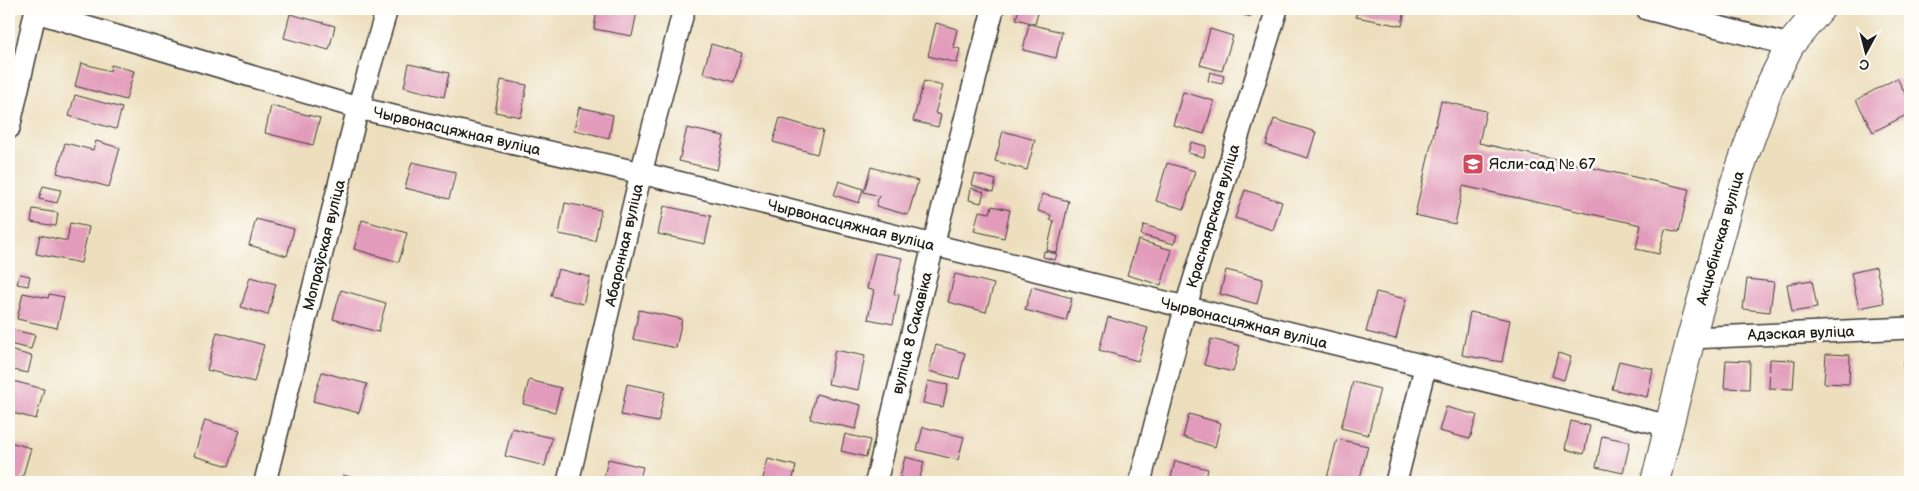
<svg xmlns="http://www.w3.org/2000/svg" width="1919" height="491" font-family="'Balsamiq Sans',sans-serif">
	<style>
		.building { fill: #e29bba }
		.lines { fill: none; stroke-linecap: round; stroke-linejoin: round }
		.street-casing { stroke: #3b3934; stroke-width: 24 }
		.secondary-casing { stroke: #3b3934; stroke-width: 30 }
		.street { stroke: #fff; stroke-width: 21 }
		.secondary { stroke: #fff; stroke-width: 28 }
		.labels { text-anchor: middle; stroke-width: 5; stroke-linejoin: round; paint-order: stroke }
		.street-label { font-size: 15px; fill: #1c1c1c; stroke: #fdfcf7 }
		.poi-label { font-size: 15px; fill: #1c1c1c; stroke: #fdfcf7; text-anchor: start }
	</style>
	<rect width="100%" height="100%" fill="#fdfcf7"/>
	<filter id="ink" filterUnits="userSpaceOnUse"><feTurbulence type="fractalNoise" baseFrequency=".02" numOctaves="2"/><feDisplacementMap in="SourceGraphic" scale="10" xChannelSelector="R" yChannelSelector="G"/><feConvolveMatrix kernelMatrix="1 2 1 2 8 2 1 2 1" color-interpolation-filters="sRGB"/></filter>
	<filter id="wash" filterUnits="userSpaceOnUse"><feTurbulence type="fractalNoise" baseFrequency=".0096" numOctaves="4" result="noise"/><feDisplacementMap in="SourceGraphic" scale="20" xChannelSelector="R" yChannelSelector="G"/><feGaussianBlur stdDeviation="1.12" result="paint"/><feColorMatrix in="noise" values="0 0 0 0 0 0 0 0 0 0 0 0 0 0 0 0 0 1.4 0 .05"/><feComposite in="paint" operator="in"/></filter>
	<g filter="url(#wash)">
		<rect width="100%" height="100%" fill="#eddfbe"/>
		<g id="blocks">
			<path class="building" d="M597,9H621L637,12L632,36L594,29Z
				M957,9H973L972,13Z
				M1019,9H1039L1035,24L1016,19Z
				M1237,9H1253L1251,17L1236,13Z
				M1357,9H1405L1402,26L1356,17Z
				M290,14L335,26L329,50L284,38Z
				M936,23L957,29L953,47L960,49L957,63L928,56Z
				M1029,24L1062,32L1056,58L1023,50Z
				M1210,29L1233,36L1222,71L1200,65Z
				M711,44L742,53L734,82L703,73Z
				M81,63L110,71L111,65L134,71L126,100L75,86Z
				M409,64L449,73L444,97L404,87Z
				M1210,72L1224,76L1222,84L1208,81Z
				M1897,78L1910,103V113L1873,132L1856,100Z
				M501,80L527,85L521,117L495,112Z
				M924,81L943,86L935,113L941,115L938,127L913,121Z
				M1183,92L1214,101L1204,134L1173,125Z
				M75,95L122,108L116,129L69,116Z
				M1441,101L1486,111L1479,143L1689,189L1679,232L1665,229L1659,254L1636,249L1641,225L1463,186L1455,224L1415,215Z
				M271,106L320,118L313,145L265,133Z
				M579,107L613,115L609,138L574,130Z
				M780,118L823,131L817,154L773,142Z
				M1274,119L1316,132L1308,158L1266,145Z
				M687,128L724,136L717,170L679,161Z
				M1003,131L1035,140L1027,170L995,161Z
				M96,141L120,148L109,187L57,173L65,143L93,150Z
				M1191,142L1206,146L1204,157L1188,153Z
				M412,162L456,172L449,199L405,188Z
				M1167,163L1195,171L1184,209L1156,201Z
				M871,167L918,181L908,215L876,206L879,196L864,192Z
				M975,174L996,180L993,192L972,185Z
				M839,181L863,189L859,203L834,195Z
				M43,186L61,190L57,203L39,199Z
				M971,188L984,192L981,203L969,200Z
				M1245,190L1282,202L1273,230L1235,218Z
				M1042,194L1069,201L1057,253L1047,250L1054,221L1050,220L1051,215L1038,211Z
				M565,203L601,210L595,241L559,234Z
				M664,206L711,216L705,244L658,234Z
				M992,206L1010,210L1004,238L974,231L979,211L990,213Z
				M33,209L58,213L56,226L31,222Z
				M256,219L294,229L287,256L249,245Z
				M362,220L407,233L399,262L354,249Z
				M70,223L89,227L81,263L36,254L40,235L67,241Z
				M1144,225L1177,235L1174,244L1141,235Z
				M1138,240L1172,250L1161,285L1127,275Z
				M1044,251L1057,254L1055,260L1043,257Z
				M875,253L902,258L894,294L899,295L893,324L868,319L874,290L867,289Z
				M1876,267L1884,303L1859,308L1851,273Z
				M558,269L590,277L583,304L551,296Z
				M1226,270L1263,279L1257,304L1220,294Z
				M20,274L30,276L28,286L17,284Z
				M955,274L994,284L986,312L948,302Z
				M250,277L276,284L268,315L241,307Z
				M1747,279L1774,282L1770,312L1743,309Z
				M1812,280L1817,308L1792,312L1787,284Z
				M1032,287L1072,298L1066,321L1025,310Z
				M341,290L386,303L378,332L333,319Z
				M1376,292L1406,299L1396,339L1366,332Z
				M23,293L48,298L49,294L64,297L57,328L17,319Z
				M639,310L682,319L676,348L633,339Z
				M1470,312L1510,320L1502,362L1462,355Z
				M1108,317L1148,328L1138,361L1099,350Z
				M9,329L35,335L31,349L9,344Z
				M217,332L264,345L254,382L207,370Z
				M1211,339L1240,346L1233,372L1204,365Z
				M936,345L965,353L959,379L929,371Z
				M9,350L32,356L28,373L9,369Z
				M835,350L865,356L858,390L828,384Z
				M1558,353L1571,357L1564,380L1552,376Z
				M1826,354L1850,355L1849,384L1824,383Z
				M1770,359L1795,360L1793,389L1769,388Z
				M1726,360L1750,361L1749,389L1724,388Z
				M1619,361L1653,369L1647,397L1612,389Z
				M1910,362V391H1905L1903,363Z
				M322,372L367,384L359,413L313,401Z
				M9,380L44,389L36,419L9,412Z
				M529,380L561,388L555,412L523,404Z
				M928,381L948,385L943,407L923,403Z
				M1353,382L1380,389L1368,435L1341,428Z
				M627,384L665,392L658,422L621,415Z
				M816,394L861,405L856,429L810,419Z
				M1446,407L1477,415L1470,439L1439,431Z
				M1189,414L1221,423L1215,447L1183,437Z
				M205,420L240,430L229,466L194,456Z
				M1571,421L1590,426L1584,454L1565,449Z
				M923,427L964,437L958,460L917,450Z
				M512,428L552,438L545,466L505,456Z
				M845,434L870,440L866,457L841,451Z
				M1602,436L1630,442L1623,473L1596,467Z
				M1337,439L1368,446L1359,482H1326Z
				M9,442L31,448L21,482H9Z
				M905,457L924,462L919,482H899Z
				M608,459L643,467L639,482H603Z
				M768,459L796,466L792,482H762Z
				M1175,461L1208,469L1205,482H1170Z
				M343,475L368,482H341Z"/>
		</g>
	</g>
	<g filter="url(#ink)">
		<use href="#blocks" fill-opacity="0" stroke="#3b3934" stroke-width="1"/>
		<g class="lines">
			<g class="street-casing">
				<path id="street" d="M1647,9L1790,45
					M36,12L358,108L641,173L1669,426
					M9,128L36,9
					M1691,338L1910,328
					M265,482L358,108L387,9
					M568,482L641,173L684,9
					M876,482L933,246L993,9
					M1140,482L1185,309L1277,9
					M1396,482L1425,368"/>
			</g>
			<g class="secondary-casing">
				<path id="secondary" d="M1655,482L1691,338L1734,185L1769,87L1790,45L1820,9"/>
			</g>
			<use href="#street" class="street"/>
			<use href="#secondary" class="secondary"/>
		</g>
	</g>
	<defs>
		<g id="school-square" transform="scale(1.125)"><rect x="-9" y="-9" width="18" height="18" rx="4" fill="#d1495b" stroke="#fdfcf7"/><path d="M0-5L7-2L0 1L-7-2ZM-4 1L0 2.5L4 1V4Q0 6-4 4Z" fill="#fff"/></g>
	</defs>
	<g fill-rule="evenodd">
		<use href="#school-square" x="1473" y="164"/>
	</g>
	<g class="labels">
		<g class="street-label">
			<text transform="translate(457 131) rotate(13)" y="5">Чырвонасцяжная вуліца</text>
			<text transform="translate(1213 216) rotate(-73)" y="5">Краснаярская вуліца</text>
			<text transform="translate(851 225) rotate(14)" y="5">Чырвонасцяжная вуліца</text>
			<text transform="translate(1720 238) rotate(-74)" y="5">Акцюбінская вуліца</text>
			<text transform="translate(324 245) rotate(-76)" y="5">Мопраўская вуліца</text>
			<text transform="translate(624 245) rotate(-77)" y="5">Абаронная вуліца</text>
			<text transform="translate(1244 323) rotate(14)" y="5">Чырвонасцяжная вуліца</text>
			<text transform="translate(912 333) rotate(-76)" y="5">вуліца 8 Сакавіка</text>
			<text transform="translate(1801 333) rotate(-2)" y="5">Адэская вуліца</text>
		</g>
		<g class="poi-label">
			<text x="1489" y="169">Ясли-сад № 67</text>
		</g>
	</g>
	<rect width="1919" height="491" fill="none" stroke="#fdfcf7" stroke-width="30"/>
	<g transform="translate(1866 52) rotate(187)" stroke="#fdfcf7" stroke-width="4" paint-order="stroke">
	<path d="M0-4L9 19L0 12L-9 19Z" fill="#1c1c1c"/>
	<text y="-8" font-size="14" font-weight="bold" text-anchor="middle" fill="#1c1c1c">С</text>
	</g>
</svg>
